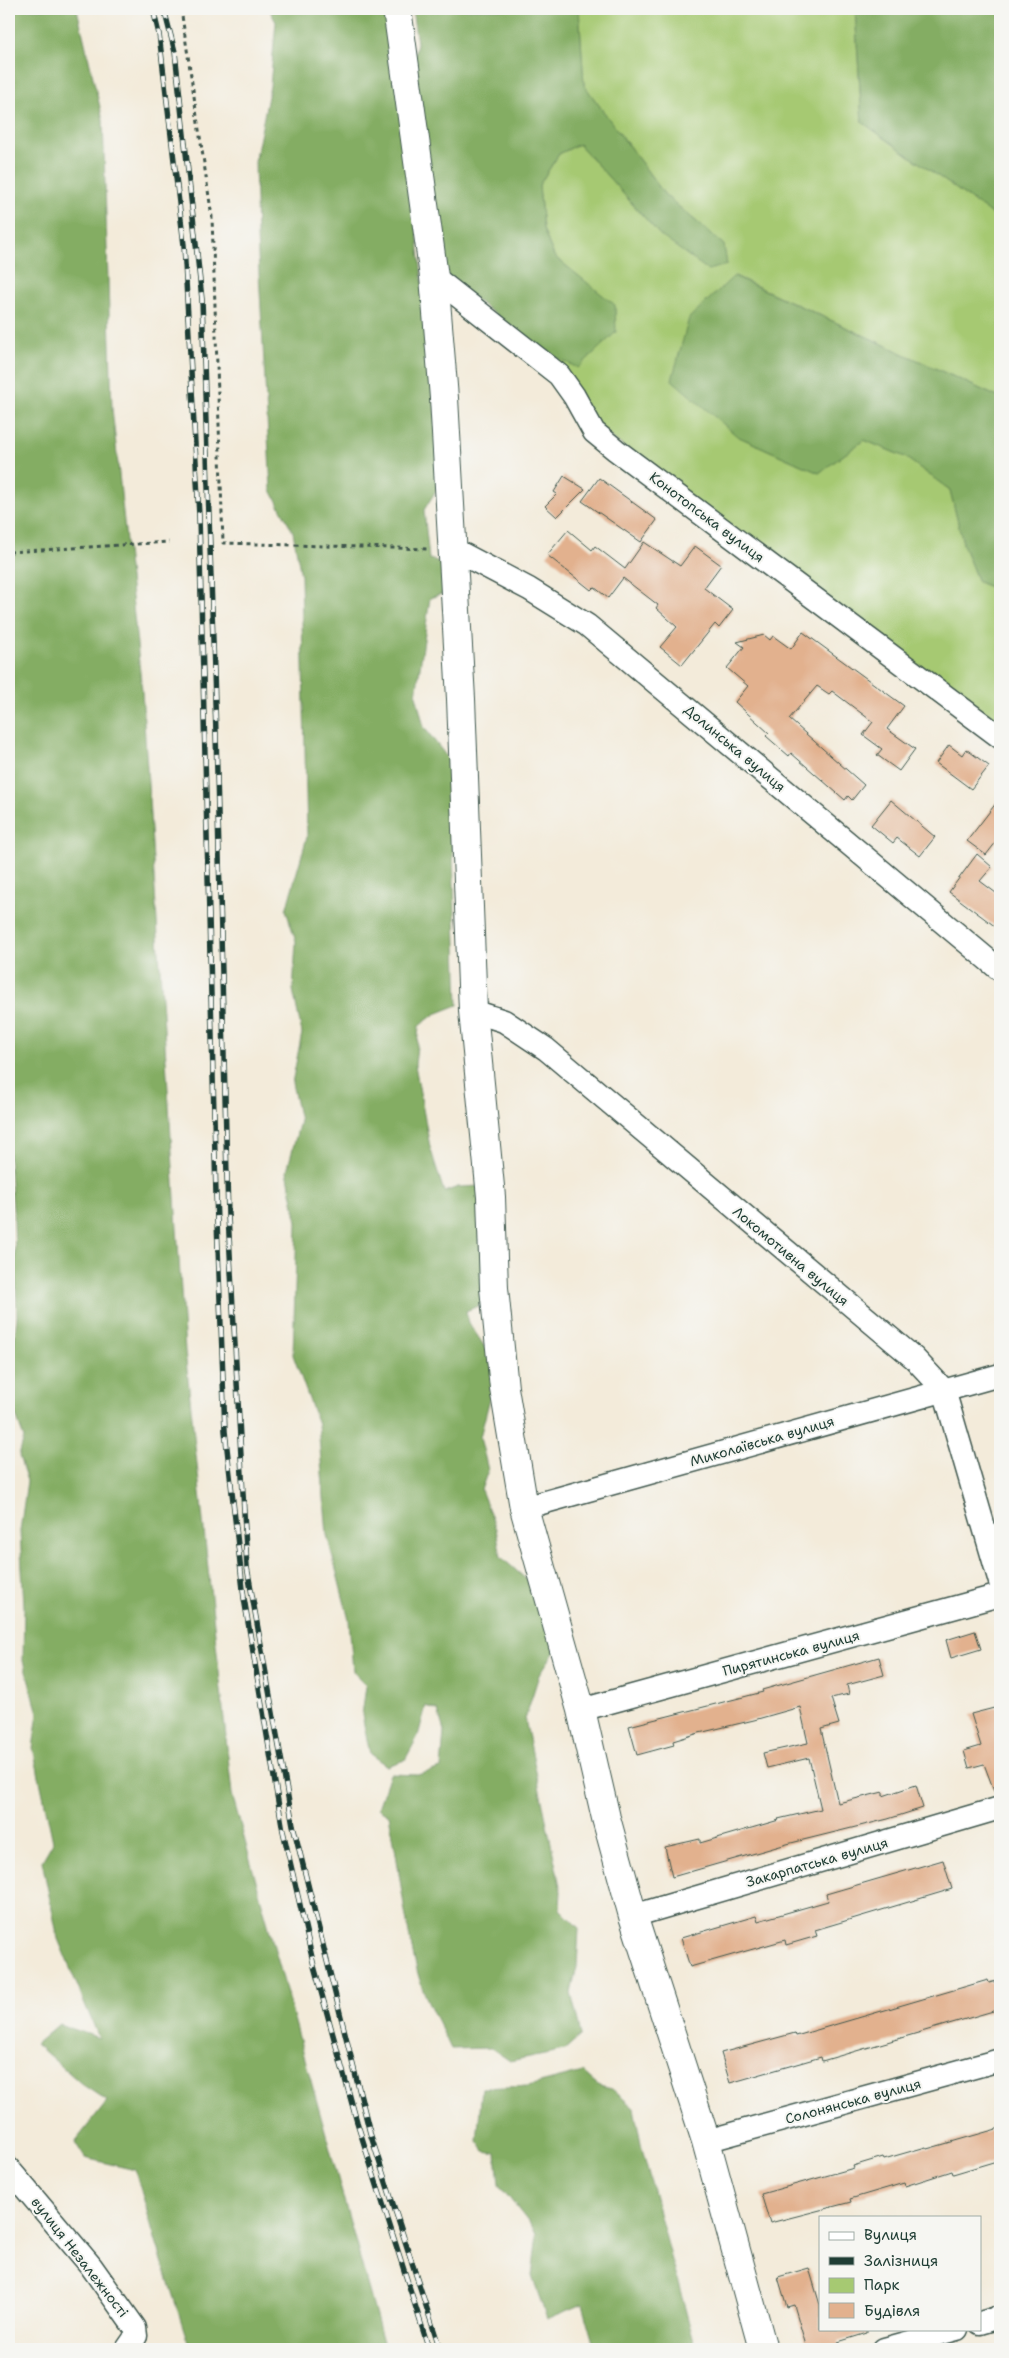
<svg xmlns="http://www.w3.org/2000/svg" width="1009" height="2358" font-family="'Shantell Sans',sans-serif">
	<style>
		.green { fill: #a6c972; stroke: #628353 }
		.forest { fill: #84ad64; stroke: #52754c }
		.building { fill: #e2b18e }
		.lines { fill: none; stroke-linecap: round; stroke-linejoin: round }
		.minor-casing { stroke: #3f574d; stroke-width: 25 }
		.tertiary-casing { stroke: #3f574d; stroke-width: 30 }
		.path { stroke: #3f574d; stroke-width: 3; stroke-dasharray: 4 4; stroke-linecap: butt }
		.minor { stroke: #fff; stroke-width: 22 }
		.tertiary { stroke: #fff; stroke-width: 28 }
		.rail-casing { stroke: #1f3d34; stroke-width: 5.5 }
		.rail { stroke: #f6f6f2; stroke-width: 4; stroke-dasharray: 11; stroke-linecap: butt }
		.labels { text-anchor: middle; stroke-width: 4; stroke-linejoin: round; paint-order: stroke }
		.street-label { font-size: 14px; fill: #1f3d34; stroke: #f6f6f2 }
	</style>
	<rect width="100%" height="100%" fill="#f6f6f2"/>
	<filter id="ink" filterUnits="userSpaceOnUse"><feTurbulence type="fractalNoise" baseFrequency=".02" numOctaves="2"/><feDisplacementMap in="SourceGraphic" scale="10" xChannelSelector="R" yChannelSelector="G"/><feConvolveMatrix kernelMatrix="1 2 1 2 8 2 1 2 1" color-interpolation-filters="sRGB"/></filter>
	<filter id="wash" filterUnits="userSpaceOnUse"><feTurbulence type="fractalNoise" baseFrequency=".0096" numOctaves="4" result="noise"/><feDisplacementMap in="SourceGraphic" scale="20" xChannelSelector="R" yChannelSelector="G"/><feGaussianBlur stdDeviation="1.12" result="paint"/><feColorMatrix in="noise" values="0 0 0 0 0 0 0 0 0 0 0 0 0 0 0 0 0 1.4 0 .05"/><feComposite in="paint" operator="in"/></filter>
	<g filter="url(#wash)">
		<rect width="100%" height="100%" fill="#f3ebda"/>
		<path class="green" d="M579,9H855L862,122L1000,220V398L735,276L737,436L819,473L864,440L905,457L950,490L964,547L978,582L1000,591V727L604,432L545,352L615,306L554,256L543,229L539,185L559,154L579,144L661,236L724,245L665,195L584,85Z"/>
		<path class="forest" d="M9,9H77L103,120L112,408L142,691L185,1351L232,1794L385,2349H190L156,2242L135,2170L85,2158L75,2142L107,2101L83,2085L36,2044L59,2024L99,2038L58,1939L42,1861L53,1842L33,1748L38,1713L23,1661L24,1607L20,1531L27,1481L19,1456L24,1438L9,1396L17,1316L14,1221L9,1159Z
			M269,9H386L400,57L442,481L424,510L429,559L444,563L445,593L430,598L416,695L424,727L450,761L458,1005L435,1014L419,1026L415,1065L430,1147L444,1192L458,1187L482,1186L492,1300L466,1311L469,1323L498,1367L480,1437L488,1470L481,1490L496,1529L501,1557L535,1587L556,1650L539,1675L525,1719L561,1891L560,1909L579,1928L577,1967L571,1993L581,2035L564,2050L510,2061L491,2048L451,2049C440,2025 425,2000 418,1974C404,1922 400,1868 389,1815L378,1808L390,1774L418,1775L441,1768L444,1731L438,1711L426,1706L418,1736L405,1760L387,1766L370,1754L362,1715L366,1686L353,1671L349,1620L327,1535L318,1424L293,1355L297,1222L287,1171L300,1121L292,1083L302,1033L293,990L296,942L286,910L307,837L301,576L293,532L271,490L257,237L255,162L270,86L276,22Z
			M412,9H579L584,85L665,195L724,245L727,265L708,270L661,236L579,144L559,154L539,185L543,229L554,256L615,305L616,332L578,368L545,352L439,272L414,59L417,43Z
			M855,9H1000V220L862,122Z
			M734,276L1000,398V591L978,582L964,547L950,490L905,457L864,440L819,473L737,436L672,380L689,318Z
			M583,2072L599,2086L612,2089L634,2108L642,2149L696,2349H595L582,2304L547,2319L532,2276L537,2233L499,2185L496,2153L484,2151L477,2141L482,2088L528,2086Z"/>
		<g id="blocks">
			<path class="building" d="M564,476L585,489L557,517L545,506L557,494L554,492Z
				M599,478L657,520L641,542L582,501Z
				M568,530L592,550L595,546L625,569L644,542L680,566L695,546L721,565L704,588L733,610L719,628L715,624L682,665L660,647L677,627L656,608L658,605L623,578L608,598L594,587L591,590L547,555Z
				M803,632L904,706L887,729L915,749L899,771L877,755L882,749L863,735L873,722L832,691L829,694L817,686L789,719L864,785L852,800L848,796L845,800L791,753L789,756L766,736L769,733L735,702L748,686L727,668L744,647L737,642L764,635L770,640L773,636L791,649Z
				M949,745L962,755L966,749L989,766L971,789L936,763Z
				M1000,798V837L986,855L967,841Z
				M891,800L935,837L920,856L897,838L893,843L871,825Z
				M977,854L992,867L980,881L1000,896V930L949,892Z
				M975,1631L981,1649L951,1658L946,1640Z
				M879,1657L884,1675L847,1685L849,1694L831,1698L839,1724L821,1729L838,1803L883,1792V1796L916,1785L923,1808L888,1819L787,1844L672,1877L665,1847L700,1839V1843L779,1820L778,1819L821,1809L809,1758L767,1768L763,1753L808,1743L800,1707L754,1720L699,1733L673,1741L674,1745L637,1755L629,1726L763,1692L762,1690Z
				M998,1707L1000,1716V1795L996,1796L984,1764L969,1768L964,1751L981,1746L971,1714Z
				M943,1860L952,1889L815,1930L817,1936L786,1945L785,1940L690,1967L681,1938L756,1916L758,1921L828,1901L826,1894Z
				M988,1980L989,1983L1000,1980V2009L822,2061L821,2057L730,2083L721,2053L795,2033L796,2036Z
				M1000,2128V2160L953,2174L952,2171L905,2186L904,2183L850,2199L851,2202L770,2223L761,2194L854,2168L853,2166L883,2157L884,2159L926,2147L927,2149Z
				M809,2268L820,2305V2329H867V2333L838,2342L839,2345L824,2349H807L794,2305L787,2307L778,2277Z"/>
		</g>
	</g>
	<g filter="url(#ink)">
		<use href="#blocks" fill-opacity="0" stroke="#3f574d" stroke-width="1"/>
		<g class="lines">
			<g class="minor-casing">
				<path id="minor" d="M434,277L559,375L574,396L594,432L616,450L1000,737
					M453,549L529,589L587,625L1000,970
					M473,1011L504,1021L546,1049L914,1358L944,1390L1000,1582
					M524,1508L1000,1375
					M581,1710L1000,1595
					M633,1916L1000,1808
					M706,2141L1000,2060
					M9,2169L91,2266L135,2328L136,2336L127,2349
					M980,2323L1000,2317
					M884,2349L957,2329"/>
			</g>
			<g class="tertiary-casing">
				<path id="tertiary" d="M397,9L434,277L444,398L461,699L473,1011L491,1197L494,1288L504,1388L524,1508L581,1710L606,1818L633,1916L706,2141L763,2349"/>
			</g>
			<path class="path" d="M181,9L212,217L223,543L429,549
				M9,552L169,542"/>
			<use href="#minor" class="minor"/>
			<use href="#tertiary" class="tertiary"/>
			<g class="rail-casing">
				<path id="rail" d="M153,9L159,34L184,245L199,516L216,1195L225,1431L244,1598L283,1831L314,1966L357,2122L429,2349
					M164,9L175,52L202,299L216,733L228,1216L247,1567L293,1825L370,2133L440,2349"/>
			</g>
			<use href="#rail" class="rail"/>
		</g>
	</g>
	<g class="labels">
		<g class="street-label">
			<text transform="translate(707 517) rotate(37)" y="5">Конотопська вулиця</text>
			<text transform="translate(735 748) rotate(40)" y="5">Долинська вулиця</text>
			<text transform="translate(791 1256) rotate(40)" y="5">Локомотивна вулиця</text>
			<text transform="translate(762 1441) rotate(-16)" y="5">Миколаївська вулиця</text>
			<text transform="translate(791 1653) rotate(-15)" y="5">Пирятинська вулиця</text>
			<text transform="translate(817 1862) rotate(-16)" y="5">Закарпатська вулиця</text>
			<text transform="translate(853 2101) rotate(-15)" y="5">Солонянська вулиця</text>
			<text transform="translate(80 2257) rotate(52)" y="5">вулиця Незалежності</text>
		</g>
	</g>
	<rect width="1009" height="2358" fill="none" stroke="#f6f6f2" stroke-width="30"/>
	<rect x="819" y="2216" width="162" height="115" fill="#f6f6f2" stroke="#a0aca6"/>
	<rect x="829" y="2232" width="25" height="8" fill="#ffffff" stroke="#a0aca6"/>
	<text x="864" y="2240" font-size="15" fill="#1f3d34">Вулиця</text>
	<rect x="829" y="2257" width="25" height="8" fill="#1f3d34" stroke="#a0aca6"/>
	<text x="864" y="2266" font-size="15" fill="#1f3d34">Залізниця</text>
	<rect x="829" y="2278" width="25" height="15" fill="#a6c972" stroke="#a0aca6"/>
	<text x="864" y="2290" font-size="15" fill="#1f3d34">Парк</text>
	<rect x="829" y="2303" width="25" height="15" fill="#e2b18e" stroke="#a0aca6"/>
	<text x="864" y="2316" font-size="15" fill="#1f3d34">Будівля</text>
</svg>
